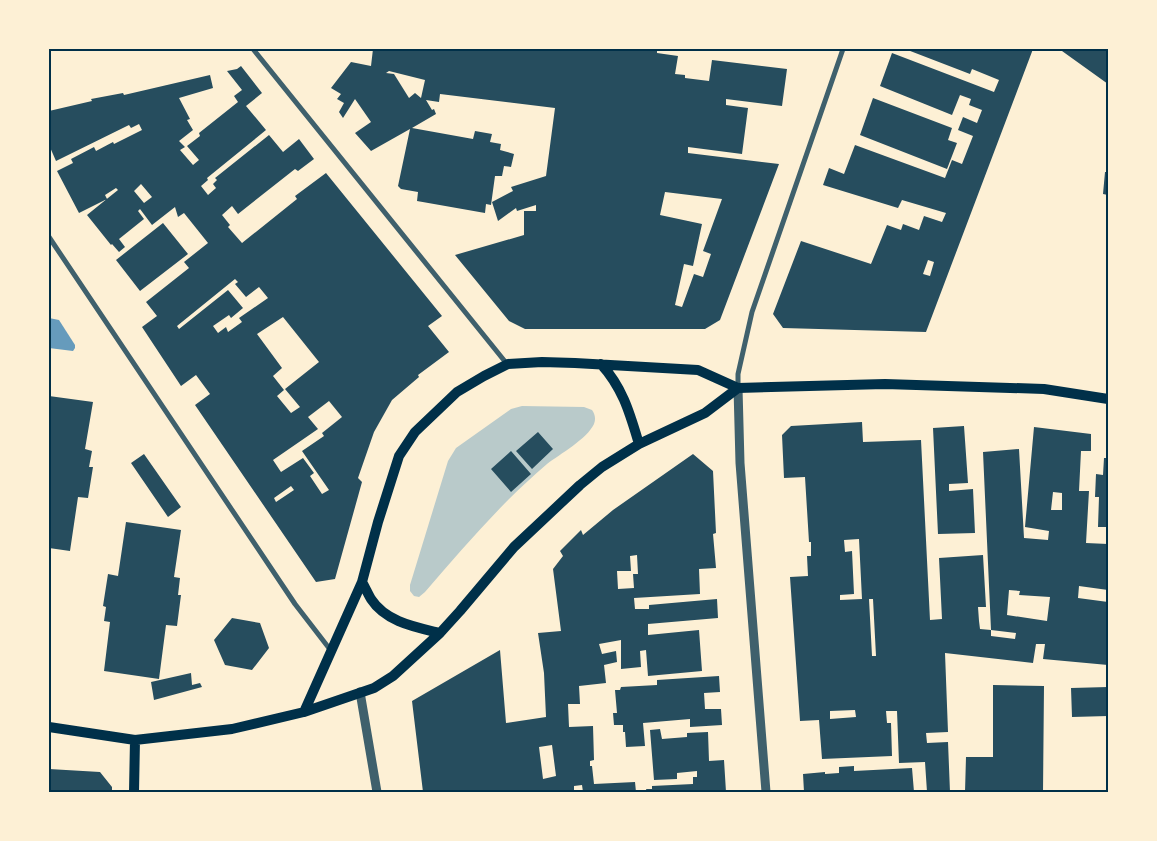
<svg xmlns="http://www.w3.org/2000/svg" width="1157" height="841" font-family="Signika,sans-serif">
	<style>
		.green { fill: #b9caca }
		.water { fill: #669bbc }
		.building { fill: #264d5e; fill-rule: evenodd }
		.lines { fill: none; stroke-linecap: round; stroke-linejoin: round }
		.minor { stroke: #3f606c; stroke-width: 5 }
		.tertiary { stroke: #3f606c; stroke-width: 9 }
		.secondary { stroke: #003049; stroke-width: 10 }
		.neatline { fill: none; stroke: #003049; stroke-width: 2 }
	</style>
	<rect width="100%" height="100%" fill="#fdf0d5"/>
	<path class="green" d="M522,406L584,407L592,410C595,414 596,419 594,424C587,439 560,454 547,464C502,502 464,547 425,592L419,597L414,596L410,591V585L448,461L456,448L511,409Z"/>
	<path class="water" d="M49,318L59,320L75,345V348L73,351L49,348Z"/>
	<path class="building" d="M373,49H657V53L678,56L675,74L685,75V78L709,81L712,60L787,69L782,106L726,99V105L748,108L742,154L688,147V153L779,164L720,320L705,329H525L509,321L455,255L524,235V211H536V205L517,211L516,208L498,221L492,202L513,191L511,187L546,176L555,108L440,94L439,102L426,100L432,110L434,109L436,114L412,128L473,139L475,131L492,134L490,142L501,144L500,150L514,154L511,167L504,166L502,176H495L491,205L486,204L485,213L417,201L418,192L401,189L398,186L410,129L371,151L355,133L371,122L355,99L343,118L339,112L344,103L337,99L341,94L331,88L351,62L371,66ZM389,71L425,80L421,98L415,93L409,98L394,74L386,73ZM665,192L722,199L703,251L711,254L703,277L694,274L682,307L675,305L684,264L693,266L702,224L660,215Z
		M905,49H1033L926,332L783,328L773,314L801,241L871,264L887,225L901,230L903,224L919,230L924,216L942,222L946,213L902,200L898,208L823,185L829,168L844,174L855,145L945,178L952,160L962,164L973,136L958,130L963,117L977,123L982,110L969,105L971,99L960,95L952,115L880,86L892,53L994,92L999,80L972,69L970,74ZM928,260L934,262L930,276L923,274Z
		M1063,49H1108V84L1062,51Z
		M241,66L262,93L246,106L266,130L207,178L208,180L201,186L208,195L216,188L213,184L217,180L215,178L269,135L283,152L299,139L314,159L298,171L295,169L238,214L232,206L222,215L230,225L228,227L242,243L297,199L295,196L326,173L442,316L428,326L449,352L418,375L419,377L392,400L374,432L358,478L362,482L335,579L316,582L195,405L210,394L196,375L181,386L142,327L157,316L146,302L189,268L184,262L208,243L184,213L178,217L175,207L152,225L140,209L138,211L144,219L119,239L125,247L119,252L112,244L111,245L87,215L108,198L118,190L116,188L105,195L107,199L79,213L57,171L73,163L71,159L94,147L96,151L113,142L114,144L142,130L139,124L131,128L129,125L56,161L49,145V111L92,101L91,99L123,93L124,95L210,75L213,88L179,98L190,119L187,120L193,130L179,141L185,147L180,150L193,165L199,160L187,146L200,136L199,133L238,102L234,96L242,90L227,71L237,69ZM141,184L152,197L144,203L134,191ZM235,279L238,282L235,284L246,297L259,287L268,298L239,318L242,322L228,332L226,327L218,333L213,326L229,315L231,318L243,308L228,290L179,329L177,326ZM283,317L319,362L285,389L300,407L291,413L277,396L284,390L273,376L282,368L257,334ZM329,401L342,417L322,433L324,436L302,451L329,490L322,494L310,476L314,473L303,458L281,472L273,460L318,429L308,417ZM291,486L294,490L276,502L274,498Z
		M873,98L952,128L948,140L957,143L947,169L860,135Z
		M1105,172H1108V195L1103,194Z
		M163,223L188,254L140,291L116,260Z
		M49,396L93,402L85,449L92,451L89,467H93L88,498L78,497L70,551L49,548Z
		M862,422L863,442L921,440L930,620L942,619L939,558L983,555L986,607H978L979,621L980,629L991,630L983,452L1019,449L1024,538L1048,540L1049,531L1025,527L1034,427L1091,434V451H1081L1079,491H1089L1086,543L1108,544V590L1079,586L1078,598L1108,602V665L1043,659L1045,644H1036L1033,663L945,653L948,732L926,733L927,743L948,742L950,792H927L925,762L899,763L897,711H886L887,723H891L892,756L822,759L819,720L800,721L790,577L808,576L807,556H811V542H809L805,477L784,478L782,435L791,426ZM1053,492L1062,493V510H1051ZM859,539L862,599L840,600V595L854,594L852,551L845,552L844,540ZM1009,590L1020,591L1019,595L1050,597L1047,621L1007,615ZM869,599H873L876,656H872ZM991,630L1016,633L1015,639L991,636ZM855,710L856,717L830,719V711Z
		M964,426L968,483L949,484V491L973,489L975,533L938,534L933,428Z
		M538,432L553,449L532,469L516,451Z
		M511,451L531,474L511,492L491,469Z
		M144,454L181,507L168,517L131,463Z
		M693,454L713,471L716,533L713,534L716,568L699,569L700,594L634,598L635,609H649V605L717,599L718,618L648,624V635L699,630L702,671L648,676L646,650L640,651L641,667L621,669V640L599,644L602,654L616,651L617,662L604,665L606,683L579,686L580,704H568L569,727L593,726L594,760L590,761V766H592L594,784L635,782L636,792H583L582,785L574,786V792H423L412,701L500,650L506,723L546,717L544,673L538,633L561,631L553,569L563,556L560,551L581,530L583,535L613,510ZM637,555L638,574H633L634,588L618,589L617,571H631L630,556ZM552,745L556,776L543,779L539,747Z
		M1104,458H1108V527H1098L1099,497H1095L1096,474L1103,475Z
		M126,522L181,530L174,577L180,578L178,595H181L177,626L166,625L159,679L104,671L110,622L104,621L106,607L103,606L108,574L118,576Z
		M232,618L260,623L269,648L252,670L225,665L214,640Z
		M191,673L192,685L200,683L202,687L154,700L151,682Z
		M719,676L720,692L704,693L705,709H721L722,725L690,727V719L643,723L645,746L626,747L625,732H623V725H614L613,713H617L615,690H620L621,687L657,685V680Z
		M993,685L1044,686L1043,792H965L966,757H993Z
		M1108,687V716L1072,717L1071,688Z
		M660,729L662,739L687,737V733L708,732L709,761L724,760L726,792H647L646,789H652V786L693,784V777H697V771L677,773V779L654,780L650,730Z
		M854,766V771L912,768L914,792H804L803,774L825,772V774L839,773V767Z
		M49,769L100,772L112,787V792H49Z"/>
	<g class="lines">
		<path class="minor" d="M253,49L507,364
			M49,237L295,604L332,652
			M738,388V374L752,312L843,49"/>
		<path class="tertiary" d="M738,388L740,463L766,792
			M360,692L377,792"/>
		<path class="secondary" d="M601,364C623,388 630,414 639,444
			M362,582C365,587 368,594 371,599C386,622 415,627 440,633
			M304,712L362,582L378,522L399,456L415,432L457,392L484,376L508,364L542,362L575,363L698,370L738,388L885,384L1044,389L1108,399
			M49,727L135,740L232,729L304,712L374,688L393,676L440,633L460,611L514,547L580,485L602,467L639,444L705,413L738,388
			M134,792L135,740"/>
	</g>
	<rect width="1157" height="841" fill="none" stroke="#fdf0d5" stroke-width="100"/>
	<rect x="50" y="50" width="1057" height="741" class="neatline"/>
</svg>
